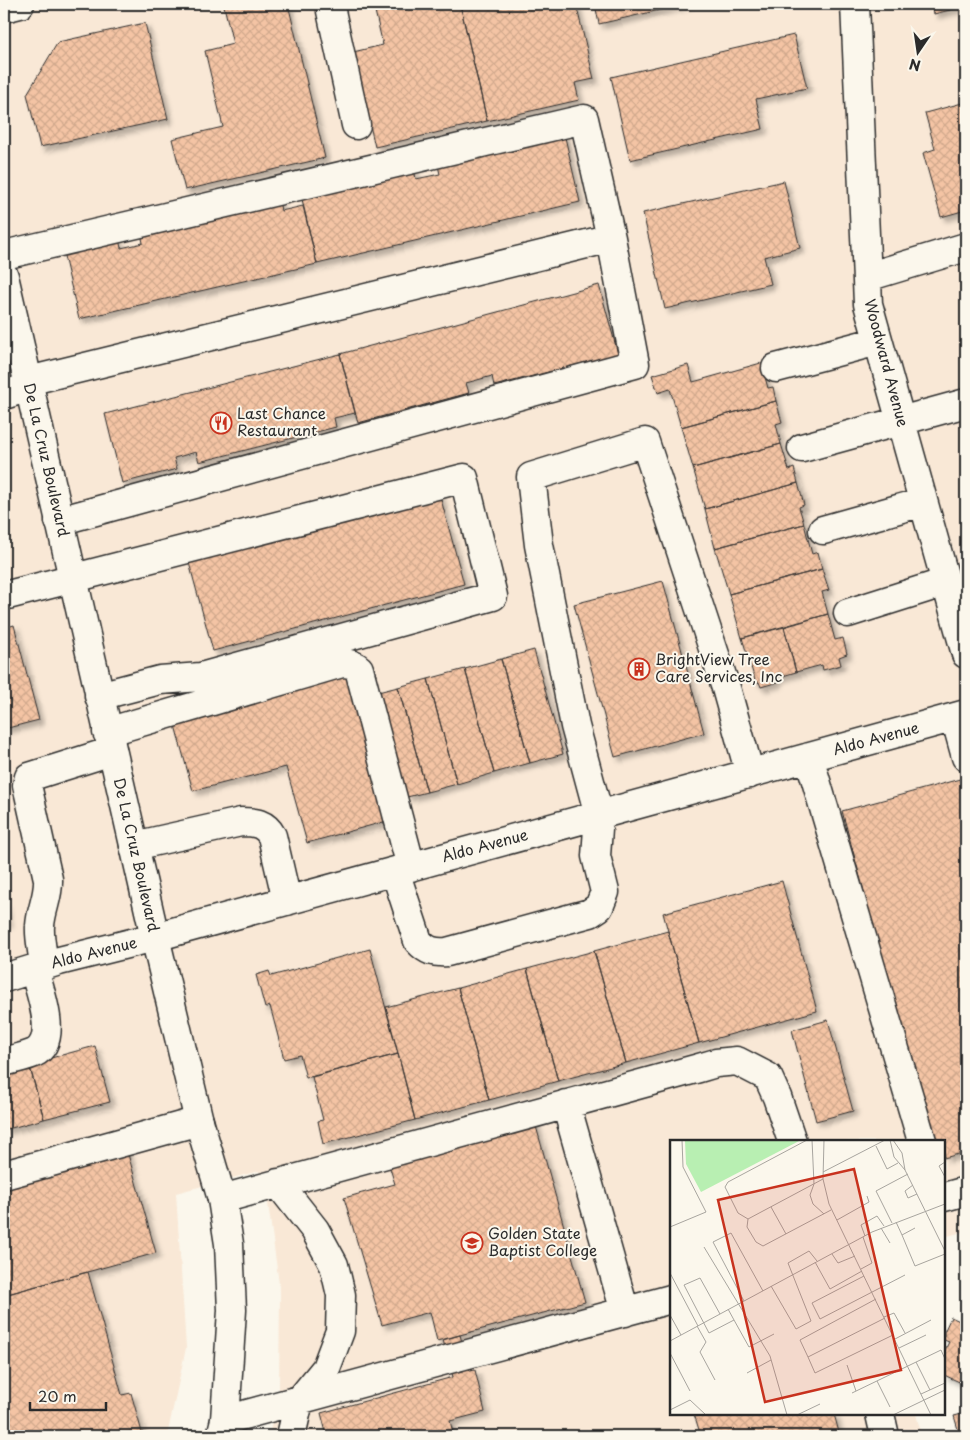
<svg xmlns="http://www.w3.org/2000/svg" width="970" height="1440" font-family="'Playpen Sans',sans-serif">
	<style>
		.built { fill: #f9e8d6 }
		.building { fill: url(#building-cross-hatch); stroke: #2b2b2b; filter: url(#shadow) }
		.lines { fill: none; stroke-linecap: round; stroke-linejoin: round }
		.minor-casing { stroke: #2b2b2b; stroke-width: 31 }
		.major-casing { stroke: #2b2b2b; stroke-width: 31 }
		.minor { stroke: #fbf7ec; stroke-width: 28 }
		.major { stroke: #fbf7ec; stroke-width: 28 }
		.labels { text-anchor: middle; stroke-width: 4; stroke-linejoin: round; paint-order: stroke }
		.street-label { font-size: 15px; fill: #2b2b2b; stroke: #fbf7ec }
		.poi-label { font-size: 15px; fill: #2b2b2b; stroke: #fbf7ec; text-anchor: start }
		.inset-road { fill: none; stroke: #a8a59f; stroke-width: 1 }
		.view { fill: #c8321e; fill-opacity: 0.15; stroke: #c8321e; stroke-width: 2.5 }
		.inset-edge { fill: none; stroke: #2b2b2b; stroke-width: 2.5 }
	</style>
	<defs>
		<pattern id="building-cross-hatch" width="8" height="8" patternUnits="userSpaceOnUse" patternTransform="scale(1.25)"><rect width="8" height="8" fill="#f4c4a4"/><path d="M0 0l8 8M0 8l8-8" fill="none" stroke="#d1a98d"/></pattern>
		<filter id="shadow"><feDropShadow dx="4.5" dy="4.5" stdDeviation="2.5" flood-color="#0004"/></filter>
	</defs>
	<rect width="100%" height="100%" fill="#fbf7ec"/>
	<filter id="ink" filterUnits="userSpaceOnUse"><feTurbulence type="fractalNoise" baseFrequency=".02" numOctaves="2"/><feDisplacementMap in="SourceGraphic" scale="10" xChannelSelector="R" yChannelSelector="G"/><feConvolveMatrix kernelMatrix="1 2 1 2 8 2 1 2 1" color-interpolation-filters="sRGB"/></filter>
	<g filter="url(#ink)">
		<path class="built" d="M4,4H966V1231L944,1237V1141H671V1414H916L922,1436H269L279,1390L280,1291L267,1196L259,1171L176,1193L186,1348L167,1436H4Z"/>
		<path class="building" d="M232,4H288L325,158L185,190L172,139L223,127L205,51L233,44L224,6Z
			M386,4H460L487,121L375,147L353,52L383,45L374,7Z
			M460,4H576L594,79L575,83L579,100L487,121Z
			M595,4H686L599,24Z
			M932,4H966V6L934,14Z
			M145,23L168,119L40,147L27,94L58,42Z
			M794,35L807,88L756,99L763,129L630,160L611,77Z
			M966,102V210L941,217L923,153L935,149L925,113Z
			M564,133L580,202L317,264L301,195L414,169L416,179L440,174L437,162Z
			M784,181L800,248L764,257L771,284L665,309L643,213Z
			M279,200L281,211L303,206L317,264L79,319L63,252L119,239L121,248L143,243L141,233Z
			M599,285L618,354L494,386L492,376L466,383L469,393L358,423L340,354Z
			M340,354L355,413L334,418L336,427L199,462L196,452L174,458L177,469L122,483L105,414Z
			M761,363L768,388L773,387L776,401L681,427L670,389L658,393L652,375L688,365L693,382Z
			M776,401L782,422L776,424L781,444L693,468L681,427Z
			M781,444L789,470L794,468L798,483L705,509L693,468Z
			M798,483L804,505L799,507L804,524L715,548L705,509Z
			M439,492L464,584L213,651L188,559Z
			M804,524L812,554L818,552L822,569L729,594L715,548Z
			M822,569L829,590L822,592L828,614L742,638L729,594Z
			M663,581L704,733L615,757L574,604Z
			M828,614L835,640L843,638L847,654L839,657L841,665L823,670L822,665L796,672L784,627Z
			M14,625L39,720L4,729V628Z
			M784,627L796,672L776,678L778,682L761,687L759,682L756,683L742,638Z
			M534,650L563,754L530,763L501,659Z
			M501,659L530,763L494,773L465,669Z
			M465,669L494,773L457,784L428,679Z
			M347,671L387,821L307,843L286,767L193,791L173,718Z
			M428,679L457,784L427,792L398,687Z
			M398,687L427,792L407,797L378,692Z
			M960,779L966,803V1152L944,1158V1141H932L842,811Z
			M782,881L817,1011L699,1043L663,913Z
			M4,902L8,923L4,924Z
			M668,931L699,1043L626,1063L594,951Z
			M370,949L398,1054L306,1078L300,1055L284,1059L270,1006L265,1008L256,975L269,971L271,976Z
			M594,951L626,1063L558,1081L527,969Z
			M527,969L558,1081L489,1100L458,988Z
			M458,988L489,1100L415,1120L386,1007Z
			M828,1020L853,1111L816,1121L792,1030Z
			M95,1046L110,1102L44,1119L29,1064Z
			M398,1054L415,1120L323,1144L318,1121L323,1120L312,1077Z
			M29,1064L44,1119L4,1130V1070Z
			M534,1119L585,1302L437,1341L430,1312L382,1325L344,1198L395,1184L387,1159Z
			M126,1147L156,1253L4,1295V1181Z
			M88,1272L122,1395L131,1393L143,1436H4V1295Z
			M951,1317L966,1324V1385L944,1375V1352L949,1342L944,1340V1332Z
			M460,1335L470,1371L475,1370L485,1412L450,1421L454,1436H327L321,1413L453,1377L443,1340Z
			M966,1413V1436H960L954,1416Z
			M694,1414H834L840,1436H701Z"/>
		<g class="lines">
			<g class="minor-casing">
				<path id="minor" d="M331,4V11L356,125
					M855,4L868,304L966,654
					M4,8L20,4
					M4,255L584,119L611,238
					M867,277L966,247
					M776,368L878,341
					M28,381L611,238L635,364L59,521
					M4,395L29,387
					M802,448L966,403
					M823,530L923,502
					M4,596L464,478L493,596L201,677L160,680L99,696
					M848,613L946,582
					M955,717L966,757
					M107,732L342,663C349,663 354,664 359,669L411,867
					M809,757L922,1141
					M134,846L241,822C255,822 265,823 272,836L287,901
					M395,871L418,941C427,951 434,953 447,952L590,913L599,907L605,892L596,856L599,815L575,726L539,545L531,477L645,442L726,688L750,774
					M44,966C43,953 39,938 40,926C41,909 49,896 48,879L27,785L29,777L112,751
					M4,978L59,961L155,937L966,714
					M4,1062C13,1059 25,1057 34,1053C60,1040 39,990 34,969
					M566,1104L625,1312
					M4,1175L199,1121
					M278,1183L315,1230L334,1265L341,1295L340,1331L326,1368L299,1401L291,1436
					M944,1197L966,1191
					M222,1199L699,1068L716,1063L737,1061L768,1077L777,1097L792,1141
					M880,1414L885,1436
					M225,1420L671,1299"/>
			</g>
			<g class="major-casing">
				<path id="major" d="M4,276L155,937L199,1121L222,1199L229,1244L232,1310L225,1420L221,1436"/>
			</g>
			<use href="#minor" class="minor"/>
			<use href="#major" class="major"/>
		</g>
	</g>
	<defs>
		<g id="restaurant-ring" transform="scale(1.125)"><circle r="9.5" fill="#fbf7ec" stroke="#c8321e" stroke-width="1.5"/><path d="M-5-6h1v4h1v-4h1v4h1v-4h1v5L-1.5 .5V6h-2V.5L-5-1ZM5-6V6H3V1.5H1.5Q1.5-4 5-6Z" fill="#c8321e"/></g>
		<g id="building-ring" transform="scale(1.125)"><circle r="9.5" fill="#fbf7ec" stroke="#c8321e" stroke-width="1.5"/><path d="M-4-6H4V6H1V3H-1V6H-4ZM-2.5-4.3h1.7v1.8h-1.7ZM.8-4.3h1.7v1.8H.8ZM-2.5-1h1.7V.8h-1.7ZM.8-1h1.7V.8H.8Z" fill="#c8321e"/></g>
		<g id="university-ring" transform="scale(1.125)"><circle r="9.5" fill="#fbf7ec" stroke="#c8321e" stroke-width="1.5"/><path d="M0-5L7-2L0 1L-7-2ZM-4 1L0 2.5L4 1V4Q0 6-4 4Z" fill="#c8321e"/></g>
	</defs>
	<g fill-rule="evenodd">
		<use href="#restaurant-ring" x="221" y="423"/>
		<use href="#building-ring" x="639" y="669"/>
		<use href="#university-ring" x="472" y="1243"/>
	</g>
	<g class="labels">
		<g class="street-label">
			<text transform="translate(886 363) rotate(75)" y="5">Woodward Avenue</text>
			<text transform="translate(46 460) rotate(77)" y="5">De La Cruz Boulevard</text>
			<text transform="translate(876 739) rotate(-15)" y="5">Aldo Avenue</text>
			<text transform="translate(485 846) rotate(-15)" y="5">Aldo Avenue</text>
			<text transform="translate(136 855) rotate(77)" y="5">De La Cruz Boulevard</text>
			<text transform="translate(94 953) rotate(-14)" y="5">Aldo Avenue</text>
		</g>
		<g class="poi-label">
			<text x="237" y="419">Last Chance<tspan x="237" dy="17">Restaurant</tspan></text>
			<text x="655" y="665">BrightView Tree<tspan x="655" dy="17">Care Services, Inc</tspan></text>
			<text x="488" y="1239">Golden State<tspan x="488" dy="17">Baptist College</tspan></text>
		</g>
	</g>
	<g transform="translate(670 1140)">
		<rect width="275" height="275" fill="#fbf7ec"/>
		<path d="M15,0H131L31,52L16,24Z" fill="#b8efb2"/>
		<path class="inset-road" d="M137,0L58,42L55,47L68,73L78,79L77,87L86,102L93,106L161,70M142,0L144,44L140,55L143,64L154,74M154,0L153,39L159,64L261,275M220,0L224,17L235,30M223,0L232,13L235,30L275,111M206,6L217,29L228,23M275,22L269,26L275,37M153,32L215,0M243,45L235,51L238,58L247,54M101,67L116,94M78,79L153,39M167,80L199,62L197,56M226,82L232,95L245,88M222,83L206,51L238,34M0,87L36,72L13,27L12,0M211,88L220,103M232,95L245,126L275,114M195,96L191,85L207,76L214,86M34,107L100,216L117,275M162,114L168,123L185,116M145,122L160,149L192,131M191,129L202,123L193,97M0,133L28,186M194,136L142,163L150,179L235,135M101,146L126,189L141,181L118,123L139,111L147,121M206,159L130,200L138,217L215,178M74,161L43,102L61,93L93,151M50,174L30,138L14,145L39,193L64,180L58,169M0,175L11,195M214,177L224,173L235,193M64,180L79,207L104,194M27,186L36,202L30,212L45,240M225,199L261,180M0,201L202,92L275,64M229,208L256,195M0,213L20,251M138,217L145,233L223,195M246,222L260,250M177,225L186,251M77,233L101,220M207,241L220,267M182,253L271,210L275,219M251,254L275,243M0,270L20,260L36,275M127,275L150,264M223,275L275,250"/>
		<path class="view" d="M184,29L231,230L95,262L48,60Z"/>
		<rect width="275" height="275" class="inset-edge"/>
	</g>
	<rect width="970" height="1440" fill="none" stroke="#fbf7ec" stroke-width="20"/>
	<rect x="10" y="10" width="950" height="1420" fill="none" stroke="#2b2b2b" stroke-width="2" filter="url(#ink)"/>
	<g transform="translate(918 52) rotate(193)" stroke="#fbf7ec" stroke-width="4" paint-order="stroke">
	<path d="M0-4L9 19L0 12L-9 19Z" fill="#2b2b2b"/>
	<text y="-8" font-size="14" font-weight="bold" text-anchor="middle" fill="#2b2b2b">N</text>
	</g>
	<path d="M30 1402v8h76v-8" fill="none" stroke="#2b2b2b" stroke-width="2.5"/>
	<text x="38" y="1402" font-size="15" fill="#2b2b2b" stroke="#fbf7ec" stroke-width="4" paint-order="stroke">20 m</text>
</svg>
